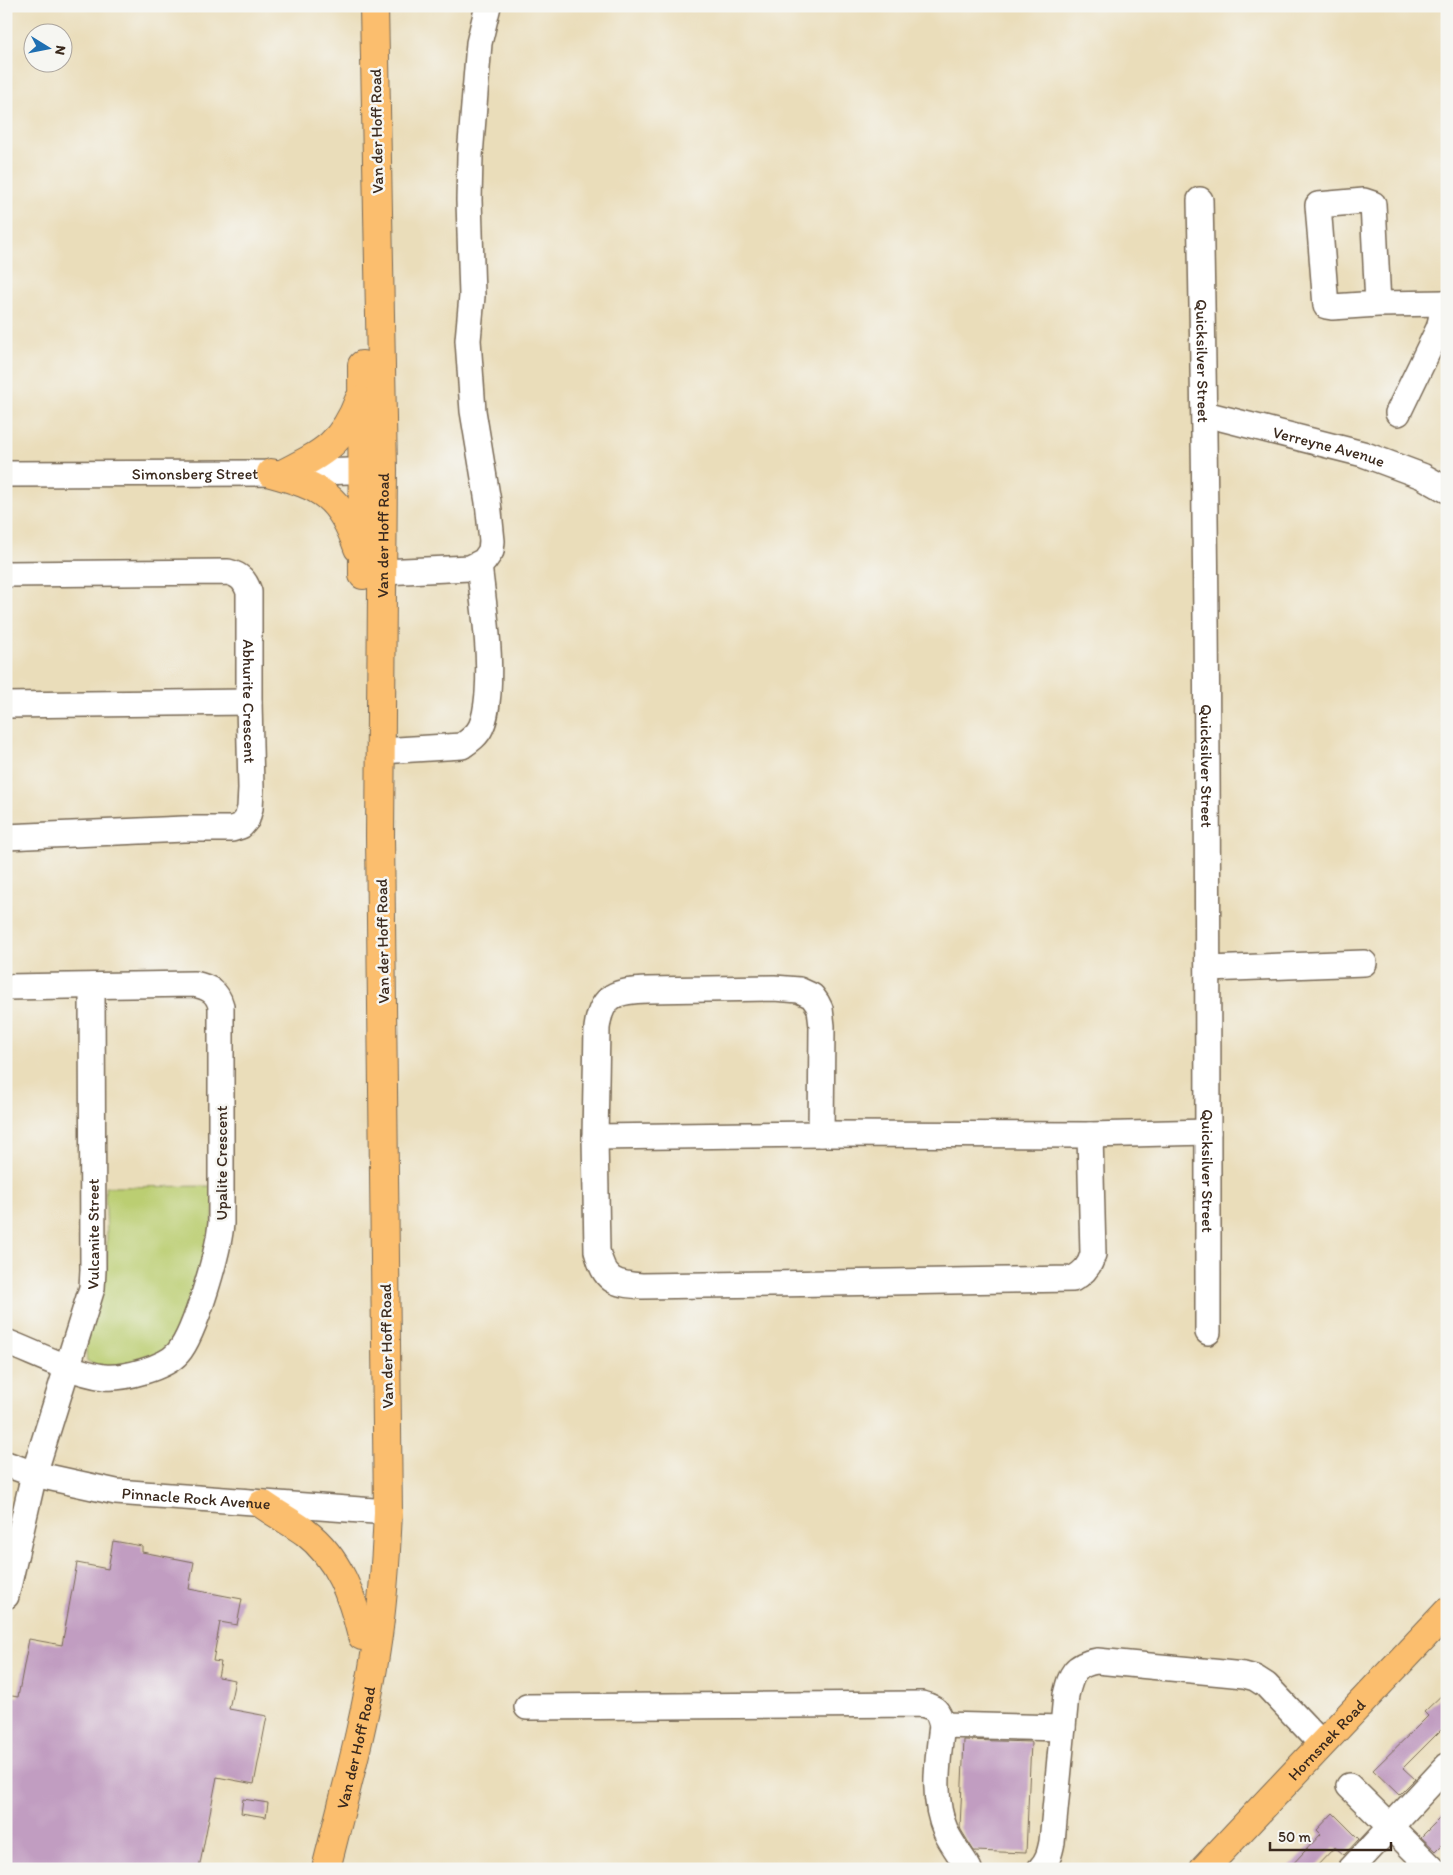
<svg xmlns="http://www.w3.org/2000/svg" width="1453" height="1875" font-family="Itim,sans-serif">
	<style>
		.green { fill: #bbce72; stroke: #7b7c48 }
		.building { fill: #c19dc1 }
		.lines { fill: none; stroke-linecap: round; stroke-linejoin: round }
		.minor-casing { stroke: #786955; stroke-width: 28 }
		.major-casing { stroke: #786955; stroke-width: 30 }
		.minor { stroke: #fff; stroke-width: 25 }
		.major { stroke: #fbbe6e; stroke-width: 28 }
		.labels { text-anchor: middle; stroke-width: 5; stroke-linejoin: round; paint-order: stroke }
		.street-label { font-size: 16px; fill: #3b2a1e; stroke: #f6f6f2 }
	</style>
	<rect width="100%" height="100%" fill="#f6f6f2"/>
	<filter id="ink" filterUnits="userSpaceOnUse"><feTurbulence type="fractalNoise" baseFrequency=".02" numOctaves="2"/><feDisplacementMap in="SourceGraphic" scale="10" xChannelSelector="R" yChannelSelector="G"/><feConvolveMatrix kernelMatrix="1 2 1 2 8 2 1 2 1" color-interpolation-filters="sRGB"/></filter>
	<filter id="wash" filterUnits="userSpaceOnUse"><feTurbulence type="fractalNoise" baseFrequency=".0096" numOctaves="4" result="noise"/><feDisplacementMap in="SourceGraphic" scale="20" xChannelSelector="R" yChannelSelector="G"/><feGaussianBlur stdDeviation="1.12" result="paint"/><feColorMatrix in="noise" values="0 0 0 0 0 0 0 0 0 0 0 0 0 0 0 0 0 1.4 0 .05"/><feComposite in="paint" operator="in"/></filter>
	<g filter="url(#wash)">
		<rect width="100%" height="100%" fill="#eaddba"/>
		<path class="green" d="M215,1186L211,1249L168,1355L112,1372L87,1361C82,1333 101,1307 105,1279C109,1249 106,1218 105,1187Z"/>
		<g id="blocks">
			<path class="building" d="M113,1541L142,1546V1552L194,1562L189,1589L242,1599L237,1625L220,1622L213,1661L221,1662L218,1677L235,1680L229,1709L267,1716L254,1784L217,1777L199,1869H6V1695L18,1697L29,1639L62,1645L77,1563L108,1569Z
				M1447,1690V1724L1403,1768L1415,1779L1399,1795L1373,1770L1418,1726L1428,1716L1424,1712Z
				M964,1740L1031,1742L1026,1853L974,1851L961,1830L960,1827Z
				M243,1799L268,1803L266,1817L241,1813Z
				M1447,1811V1840L1436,1851L1421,1837Z
				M1333,1813L1359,1839L1344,1855L1335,1847L1314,1869H1288L1321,1834L1317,1830Z"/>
		</g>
	</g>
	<g filter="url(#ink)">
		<use href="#blocks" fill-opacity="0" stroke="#786955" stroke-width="1"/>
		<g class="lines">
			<g class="minor-casing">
				<g id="minor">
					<path id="s1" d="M1200,200C1208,577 1208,955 1208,1332"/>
					<path d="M1378,304L1373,204L1364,201L1318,205L1326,306L1332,307L1378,304L1447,303"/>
					<path d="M1398,413L1439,328L1441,320L1443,303"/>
					<path id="s2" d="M1205,414L1363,454L1422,476L1447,490"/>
					<path id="s3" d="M6,474L284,473L383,470"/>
					<path d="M382,572L470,568L484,561L491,551L492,541L488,502L473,411L468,340L472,296L469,200L470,156L479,43L488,6"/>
					<path id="s4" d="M6,574L228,572C240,575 245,580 249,592V702L251,789L250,808L247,819L241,826L232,829H184L6,837"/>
					<path d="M6,705L249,702"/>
					<path d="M381,751L462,746C469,741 477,736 481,727C486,717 487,704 488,693C491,651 484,608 479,565"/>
					<path d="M1209,969L1364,963"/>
					<path d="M6,987L194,984C208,987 217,991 221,1006V1223C219,1250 195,1334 178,1353C165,1368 123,1379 104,1377C71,1372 37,1354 6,1342"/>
					<path d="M821,1134L822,1026L820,1009L817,1003L812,996L799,990L774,988L648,990C617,991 601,994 597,1028L595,1137L597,1251C605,1281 613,1284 642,1286L1073,1279C1084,1273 1090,1266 1093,1254L1090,1135"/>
					<path d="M595,1137L821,1134L1090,1135L1208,1132"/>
					<path id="s5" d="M6,1464L34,1474L116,1492L388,1512"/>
					<path id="s6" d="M6,1596L34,1474L92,1288L93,1270L92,986"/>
					<path d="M527,1707L922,1704C936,1708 938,1710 942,1725C938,1761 931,1797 946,1832C952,1845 962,1857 969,1869"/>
					<path d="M942,1725L1063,1728"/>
					<path d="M1349,1786L1433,1869"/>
					<path d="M1040,1869C1048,1861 1050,1852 1052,1842L1066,1695C1071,1674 1074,1665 1097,1661L1244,1675L1255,1678L1266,1685L1322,1744"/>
					<path d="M1351,1869L1447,1766"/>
				</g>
			</g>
			<g class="major-casing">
				<g id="major">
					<path d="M362,365L363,575"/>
					<path d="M271,473C322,487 340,496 358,548"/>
					<path d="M284,473C323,453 343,443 359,400"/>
					<path d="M262,1504C276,1514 291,1522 305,1532C339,1558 352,1596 362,1636"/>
					<path id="s7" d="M326,1869C344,1796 365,1723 376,1649C383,1604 386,1558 388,1512L380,836L383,470L374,6"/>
					<path id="s8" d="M1204,1869L1447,1612"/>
				</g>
			</g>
			<use href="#minor" class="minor"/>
			<use href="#major" class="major"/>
		</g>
	</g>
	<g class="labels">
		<g class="street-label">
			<text transform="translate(376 131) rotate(-91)" y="6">Van der Hoff Road</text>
			<text dy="6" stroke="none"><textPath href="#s1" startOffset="161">Quicksilver Street</textPath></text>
			<text dy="6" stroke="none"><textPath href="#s2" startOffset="128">Verreyne Avenue</textPath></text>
			<text dy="6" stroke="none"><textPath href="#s3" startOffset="189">Simonsberg Street</textPath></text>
			<text dy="6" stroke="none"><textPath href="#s7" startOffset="1340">Van der Hoff Road</textPath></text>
			<text dy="6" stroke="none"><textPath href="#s4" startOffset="362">Abhurite Crescent</textPath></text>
			<text dy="6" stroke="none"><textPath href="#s1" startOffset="566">Quicksilver Street</textPath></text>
			<text transform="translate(382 941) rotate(-91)" y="6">Van der Hoff Road</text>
			<text transform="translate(221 1163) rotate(-90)" y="6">Upalite Crescent</text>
			<text dy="6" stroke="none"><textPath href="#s1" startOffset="971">Quicksilver Street</textPath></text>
			<text dy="6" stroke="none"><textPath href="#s6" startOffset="374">Vulcanite Street</textPath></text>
			<text transform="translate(386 1346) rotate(-91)" y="6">Van der Hoff Road</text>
			<text dy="6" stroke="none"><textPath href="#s5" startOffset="194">Pinnacle Rock Avenue</textPath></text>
			<text dy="6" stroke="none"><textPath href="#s8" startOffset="178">Hornsnek Road</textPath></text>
			<text dy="6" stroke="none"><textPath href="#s7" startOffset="125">Van der Hoff Road</textPath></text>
		</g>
	</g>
	<rect width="1453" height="1875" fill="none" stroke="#f6f6f2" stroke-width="25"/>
	<g transform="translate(48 48) rotate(100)"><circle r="24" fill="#f6f6f2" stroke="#aba49d"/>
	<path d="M0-4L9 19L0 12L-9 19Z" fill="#1f6fb2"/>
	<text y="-8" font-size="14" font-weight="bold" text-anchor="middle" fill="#3b2a1e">N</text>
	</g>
	<path d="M1270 1842v8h121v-8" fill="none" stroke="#3b2a1e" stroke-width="2.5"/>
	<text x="1278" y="1842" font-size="15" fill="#3b2a1e" stroke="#f6f6f2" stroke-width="4" paint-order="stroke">50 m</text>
</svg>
